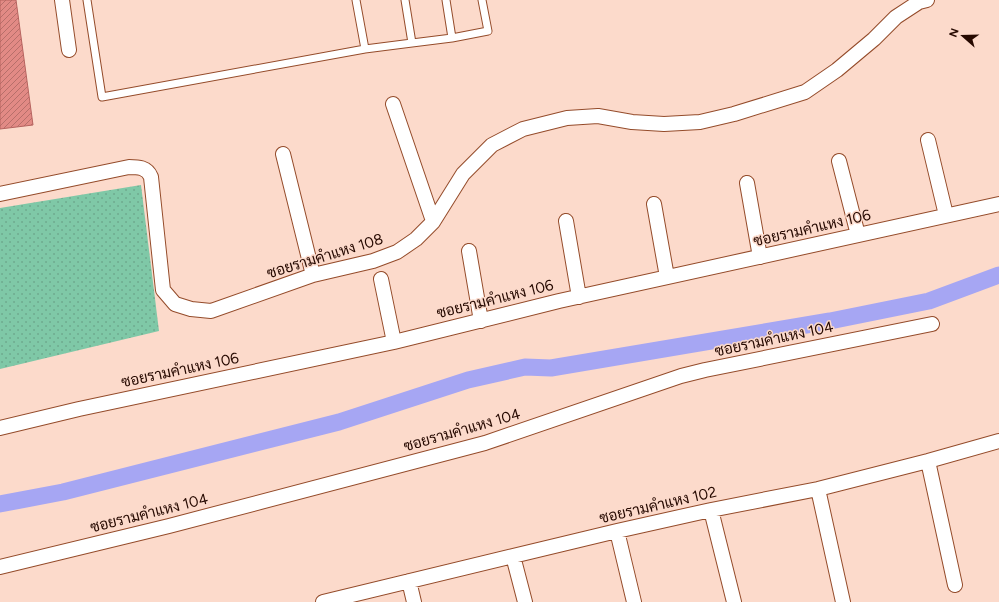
<svg xmlns="http://www.w3.org/2000/svg" width="999" height="602" font-family="Figtree,Sarabun,sans-serif">
	<style>
		.grass { fill: url(#grass-dots) }
		.lines { fill: none; stroke-linecap: round; stroke-linejoin: round }
		.canal { stroke: #a6a6f3; stroke-width: 17 }
		.building { fill: url(#building-hatch); stroke: #b6635f }
		.lane-casing { stroke: #944b2a; stroke-width: 9 }
		.street-casing { stroke: #944b2a; stroke-width: 16 }
		.lane { stroke: #fff; stroke-width: 7 }
		.street { stroke: #fff; stroke-width: 14 }
		.labels { text-anchor: middle; stroke-width: 3; stroke-linejoin: round; paint-order: stroke }
		.street-label { font-size: 15px; fill: #260900; stroke: #fcdacb }
	</style>
	<defs>
		<pattern id="grass-dots" width="8" height="8" patternUnits="userSpaceOnUse"><rect width="8" height="8" fill="#7fc8a7"/><path d="M2 2h.1M6 6h.1" fill="none" stroke="#6eaa8e" stroke-width="1.8" stroke-linecap="round"/></pattern>
		<pattern id="building-hatch" width="6" height="6" patternUnits="userSpaceOnUse"><rect width="6" height="6" fill="#e28a85"/><path d="M-1 1l2-2M0 6l6-6M5 7l2-2" fill="none" stroke="#b76f6a"/></pattern>
	</defs>
	<rect width="100%" height="100%" fill="#fcdacb"/>
	<path class="grass" d="M141,185L159,331L0,369V208Z"/>
	<g class="lines">
		<path class="canal" d="M0,504L63,492L339,422L468,380L525,367L551,368L830,321L929,301L999,275"/>
	</g>
	<path class="building" d="M0,0H16L33,125L0,129Z"/>
	<g class="lines">
		<g class="lane-casing">
			<path id="lane" d="M87,0L102,97L365,49
				M356,0L365,49L412,43L405,0
				M446,0L452,38
				M412,43L452,38L488,31L482,0"/>
		</g>
		<g class="street-casing">
			<path id="street" d="M62,0L69,50
				M393,104L433,221
				M928,140L946,215
				M283,154L313,275
				M839,161L858,235
				M747,183L760,257
				M0,194L129,167C138,167 147,167 151,177L163,290L175,304L191,309L211,311L313,275L373,261L397,252L416,239L433,222L463,174L492,145L523,129L567,118L598,116L632,122L664,124L700,122L734,114L805,92L837,70L874,39L896,17L919,2L927,0
				M654,204L667,277
				M566,221L579,297
				M469,251L481,321
				M381,279L394,342
				M0,428L79,409L394,342L559,301L999,204
				M928,461L955,585
				M818,489L843,602
				M711,510L734,602
				M617,531L634,602
				M513,556L525,602
				M0,567L169,526L485,443L681,376L705,370L932,324
				M409,581L414,602
				M323,602L513,556L617,531L711,510L818,489L928,461L999,441"/>
		</g>
		<use href="#lane" class="lane"/>
		<use href="#street" class="street"/>
	</g>
	<g class="labels">
		<g class="street-label">
			<text transform="translate(812 228) rotate(-13)" y="5">ซอยรามคําแหง 106</text>
			<text transform="translate(325 256) rotate(-17)" y="5">ซอยรามคำแหง 108</text>
			<text transform="translate(495 299) rotate(-14)" y="5">ซอยรามคําแหง 106</text>
			<text transform="translate(774 339) rotate(-12)" y="5">ซอยรามคําแหง 104</text>
			<text transform="translate(180 370) rotate(-12)" y="5">ซอยรามคําแหง 106</text>
			<text transform="translate(462 430) rotate(-16)" y="5">ซอยรามคําแหง 104</text>
			<text transform="translate(658 505) rotate(-13)" y="5">ซอยรามคําแหง 102</text>
			<text transform="translate(149 513) rotate(-14)" y="5">ซอยรามคําแหง 104</text>
		</g>
	</g>
	<g transform="translate(963 36) rotate(290)" stroke="#fcdacb" stroke-width="3" paint-order="stroke">
	<path d="M0-3L7 15L0 10L-7 15Z" fill="#260900"/>
	<text y="-6" font-size="11" font-weight="bold" text-anchor="middle" fill="#260900">N</text>
	</g>
</svg>
